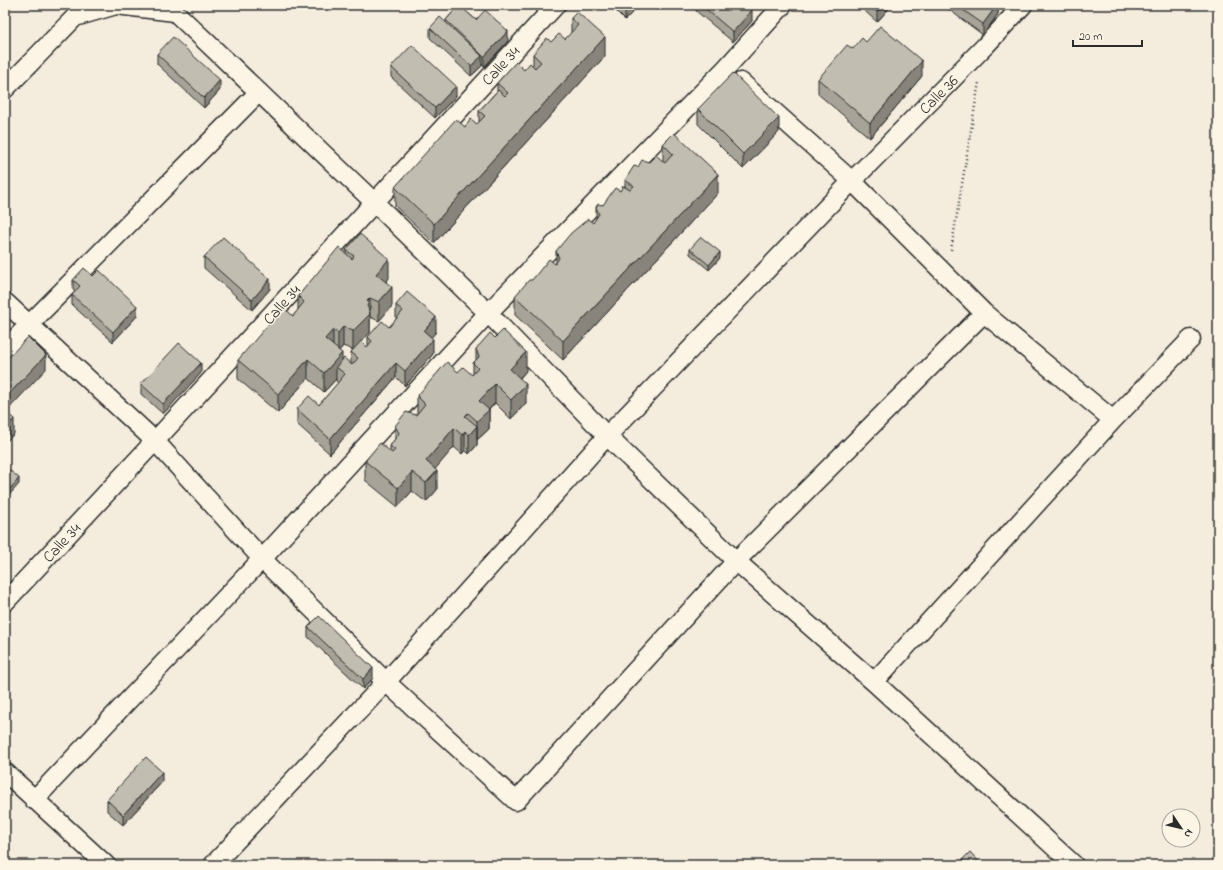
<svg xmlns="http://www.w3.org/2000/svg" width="1223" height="870" font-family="'Indie Flower',sans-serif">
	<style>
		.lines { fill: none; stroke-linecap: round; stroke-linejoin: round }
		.street-casing { stroke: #2b2b2b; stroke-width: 21 }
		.path { stroke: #2b2b2b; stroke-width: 2.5; stroke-dasharray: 1 3; stroke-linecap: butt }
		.street { stroke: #fcf5e5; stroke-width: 18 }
		.wall { fill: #a7a398; stroke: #2b2b2b; fill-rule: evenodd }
		.shaded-wall { fill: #88847c; stroke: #2b2b2b }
		.building { fill: #c2bdb1; stroke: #2b2b2b }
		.labels { text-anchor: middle; stroke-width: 3; stroke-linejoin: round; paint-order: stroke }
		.street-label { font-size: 16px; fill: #2b2b2b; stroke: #fcf5e5 }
	</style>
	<rect width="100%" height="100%" fill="#f4edde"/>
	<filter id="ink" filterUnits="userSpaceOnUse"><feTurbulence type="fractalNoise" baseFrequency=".025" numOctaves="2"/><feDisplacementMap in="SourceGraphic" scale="8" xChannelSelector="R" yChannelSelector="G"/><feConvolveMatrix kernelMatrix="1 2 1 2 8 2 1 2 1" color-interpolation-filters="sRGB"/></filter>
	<g filter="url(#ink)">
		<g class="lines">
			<g class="street-casing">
				<path id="street" d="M741,82L852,181L984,313L1113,420
					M5,89L75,17L116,5L175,12L374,202L488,313L607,436L736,561L874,682L1074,865
					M5,302L155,441L262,559L386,682L516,801L736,561L984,313
					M5,349L259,92
					M5,602L155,441L556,5
					M874,682L1113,420L1191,339
					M5,772L106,865
					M34,800L262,559L488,313L726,68L783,5
					M213,865L386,682L607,436L852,181L985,46L1023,5"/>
			</g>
			<path class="path" d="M951,250L979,82"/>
			<use href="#street" class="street"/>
		</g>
		<path class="wall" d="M446,5H461L460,6L476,20L508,41L484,67L482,64V66L471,76L430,38V28L446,22V20L454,11Z
			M610,5H640L625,20Z
			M696,5H746L752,21L733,42L696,11Z
			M858,5H892L877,22Z
			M944,5H998V14L983,35L944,6Z
			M577,12L605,56L434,243L395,206V187L465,127L477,124L479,122V111L497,91V83L533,65V54L551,42L565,39L571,33V18Z
			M853,49L922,76L870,138L818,94V79Z
			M157,54L220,90L204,108L157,64Z
			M391,67L456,96L435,118L391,77Z
			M698,109L779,132L743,169L698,124Z
			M663,144L718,193L563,360L515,315V296L532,280L555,264L556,262V251L593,223L596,219V207L603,205L625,187V180L638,167L649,162L663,161Z
			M690,249L720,258L709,270L690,254Z
			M346,250L389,278L386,282L392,306L379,321L370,317V333L361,341L367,347L368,346V337L389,327L396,320V305L436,332L431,337L433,354L405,386L396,377L330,454L297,424V409L319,405L338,383L336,381V379L324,392L308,378L278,413L238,379V360L293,316L298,310V296L346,254ZM343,346L353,350L351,352V364L342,360L339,351Z
			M204,257L270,289L252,310L204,268Z
			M73,280L137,316L113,342L72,305V295L75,292L73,290Z
			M476,349L526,371L520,378L526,403L511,419L495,403L489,410V429L477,440V445L469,454L465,450L462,454L454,447L435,469L437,490L426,502L412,491L398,507L365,480V461L390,451V446L395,439V426L417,414V396L458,372L472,375L473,374V363L476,360Z
			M201,373L163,414L141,394V384Z
			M308,627L373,678L363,689L308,637Z
			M162,782L123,825L107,811V800Z"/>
		<path class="shaded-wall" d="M630,5H640L625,20V10Z
			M884,5H892L877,22V12Z
			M997,5H998V14L983,35V24Z
			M752,10V21L733,42V32Z
			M508,31V41L484,67V57Z
			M605,37V56L434,243V224Z
			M482,56V66L471,76V66Z
			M922,61V76L870,138V123Z
			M220,80V90L204,108V98Z
			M456,86V96L435,118V108Z
			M779,118V132L743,169V154Z
			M718,174V193L563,360V341Z
			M720,252V258L709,270V265Z
			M389,259V278L376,293V274Z
			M270,279V289L252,310V300Z
			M392,287V306L379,321V302Z
			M370,298V333L353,350V331L367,305V301Z
			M137,306V316L113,342V332Z
			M436,317V332L424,346V331Z
			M343,327V346L338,352V333Z
			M333,330V349L325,339Z
			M433,339V354L405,386V371Z
			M526,352V371L510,388V369Z
			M342,353V371L336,367V379L324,392V373Z
			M46,355V369L5,413V398Z
			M308,359V378L278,413V394Z
			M201,363V373L163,414V404Z
			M396,363V377L330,454V439Z
			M495,384V403L484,415L489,410V429L477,440V421L479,401Z
			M526,384V403L511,419V400Z
			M14,419V434L5,443V429Z
			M477,426V445L469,454V435Z
			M454,428V447L426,480V461Z
			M465,431V450L462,454V435Z
			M437,471V490L426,502V483Z
			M412,472V491L398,507V488Z
			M19,478V484L5,500V495Z
			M373,668V678L363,689V679Z
			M162,772V782L123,825V815Z"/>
		<path class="building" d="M459,5L476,20L485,10L508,31L484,57L446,20Z
			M620,5H630L625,10Z
			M701,5H746L752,10L733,32Z
			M869,5H884L877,12Z
			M956,5H997L983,24Z
			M577,12L605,37L434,224L395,187L456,119L465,127L471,119L477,124L485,116L479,111L498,90L505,96L508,93L497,83L516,62L524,70L530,63L535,68L541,62L533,54L547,38L551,42L559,34L565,39L578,25L571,18Z
			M440,17L482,56L471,66L430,28Z
			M880,26L922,61L870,123L818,79L847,45L853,49L862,38L866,42Z
			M173,37L220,80L204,98L157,54Z
			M412,45L456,86L435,108L391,67Z
			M733,73L779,118L743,154L698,109Z
			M674,133L718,174L563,341L515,296L529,280H532L549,259L555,264L559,258L556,251L571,233L588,219L593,223L599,214L596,207L598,204L603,205L615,188L620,191L623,186L630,190L634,186L625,180L634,166L638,167L642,160L649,162L656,155L665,163L673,154L663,144Z
			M360,234L389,259L376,274L392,287L379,302L370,298L367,301L369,303L367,305L370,314L353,331L343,327L338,333L333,330L325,339L342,353L324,373L308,359L278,394L238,360L283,307L293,316L304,302L298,296L339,247L352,259L354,256L346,250Z
			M223,237L270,279L252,300L204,257Z
			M701,237L720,252L709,265L690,249Z
			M84,268L93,276L99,270L137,306L113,332L72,295L80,286L73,280Z
			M407,292L436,317L424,331L433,339L405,371L396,363L330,439L297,409L309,396L319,405L345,374L336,367L344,358L352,365L358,358L351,352L361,341L367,347L372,341L368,337L382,321L389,327L403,311L396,305Z
			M503,330L526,352L510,369L526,384L511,400L495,384L479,401L489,410L477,421L468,413L465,416L477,426L469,435L465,431L462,435L454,428L426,461L437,471L426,483L412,472L398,488L365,461L380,443L392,453L395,450L390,446L399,433L395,426L406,412L416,415L425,404L417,396L447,362L458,372L463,367L472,375L478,368L473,363L479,357L476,349L490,333L495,338Z
			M28,337L46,355L5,398V361Z
			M179,343L201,363L163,404L141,384Z
			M5,411L14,419L5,429Z
			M8,469L19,478L5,495V472Z
			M319,616L373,668L363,679L308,627Z
			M146,757L162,772L123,815L107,800Z
			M970,852L982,865H957Z"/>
	</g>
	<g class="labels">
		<g class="street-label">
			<text transform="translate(500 65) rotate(-47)" y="6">Calle 34</text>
			<text transform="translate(938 94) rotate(-45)" y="6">Calle 36</text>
			<text transform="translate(281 304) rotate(-48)" y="6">Calle 34</text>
			<text transform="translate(61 542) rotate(-47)" y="6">Calle 34</text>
		</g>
	</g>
	<rect width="1223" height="870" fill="none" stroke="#fcf5e5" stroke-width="20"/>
	<rect x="10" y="10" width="1203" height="850" fill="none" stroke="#2b2b2b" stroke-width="1.5" filter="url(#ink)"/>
	<g transform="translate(1181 828) rotate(125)"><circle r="19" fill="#fcf5e5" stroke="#a8a49b"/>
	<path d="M0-3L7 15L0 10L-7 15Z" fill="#2b2b2b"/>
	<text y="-6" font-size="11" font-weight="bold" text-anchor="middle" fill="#2b2b2b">N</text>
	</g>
	<path d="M1073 40v6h69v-6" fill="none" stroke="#2b2b2b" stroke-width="2"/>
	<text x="1079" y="40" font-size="12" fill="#2b2b2b" stroke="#fcf5e5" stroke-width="3" paint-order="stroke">20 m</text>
</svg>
